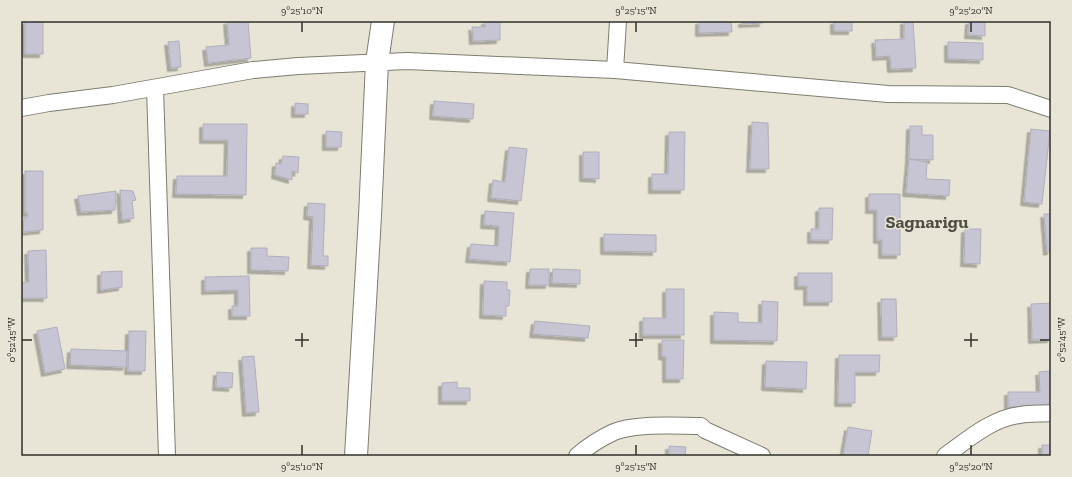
<svg xmlns="http://www.w3.org/2000/svg" width="1072" height="477" font-family="'Zilla Slab',serif">
	<style>
		.building { fill: #c7c5d3; stroke: #b0aebb; filter: url(#shadow) }
		.lines { fill: none; stroke-linecap: round; stroke-linejoin: round }
		.street-casing { stroke: #7e7c6f; stroke-width: 18 }
		.secondary-casing { stroke: #7e7c6f; stroke-width: 24 }
		.street { stroke: #fff; stroke-width: 16 }
		.secondary { stroke: #fff; stroke-width: 22 }
		.ticks { fill: none; stroke: #31302b; stroke-width: 1.5 }
		.labels { text-anchor: middle; stroke-width: 3; stroke-linejoin: round; paint-order: stroke }
		.district-label { font-size: 18px; font-weight: bold; fill: #4f4d41; stroke: #e8e5d7 }
		.neatline { fill: none; stroke: #31302b; stroke-width: 1.5 }
		.ticks-label { font-size: 10px; text-anchor: middle; fill: #31302b }
	</style>
	<defs>
		<filter id="shadow"><feDropShadow dx="-3.5" dy="3.5" stdDeviation="0" flood-color="#0004"/></filter>
	</defs>
	<rect width="100%" height="100%" fill="#e8e5d7"/>
	<path class="building" d="M21,21H43V54H25V23H21Z
		M227,21H248L251,58L208,63L206,47L229,45Z
		M485,21H500V40L473,41L472,27H485Z
		M699,21H731L732,32L699,33Z
		M742,21H763V23L742,24Z
		M834,21H852V31H834Z
		M904,21H913L916,68L891,69L890,56L876,57L875,40L904,39Z
		M969,21H985V36L968,35Z
		M179,41L181,67L171,68L168,42Z
		M948,42L983,43V60L948,59Z
		M434,101L474,104L473,119L433,116Z
		M295,103L308,104V114H295Z
		M752,122L768,123L769,169H750Z
		M203,124H247L246,195L176,194L177,176H227L228,140H203Z
		M910,126H922V135H933V160L909,159Z
		M1031,129L1050,131L1042,204L1024,202Z
		M326,131L342,132L341,147H326Z
		M669,132H685L684,190H652V174H668Z
		M509,147L527,149L521,201L491,198L493,180L505,182Z
		M583,152H599V179L583,178Z
		M283,156L299,157L298,173L292,171V180L275,175L276,163L281,164Z
		M909,159L927,162L926,179L950,180L949,196L906,193Z
		M25,171H43V230L23,232L24,217H28V213H25Z
		M120,190L133,191L136,200L132,201L134,218L122,220Z
		M116,191L115,210L81,212L78,196Z
		M869,194H900V255H882V240H877V210H869Z
		M308,203L325,204L323,256H328V266L311,265L313,217L307,216Z
		M819,208H833L832,240H811V229H819Z
		M485,211L514,213L510,262L469,259L471,244L498,246L499,226L484,225Z
		M1044,214H1051V251L1047,252Z
		M965,229H981L980,264L964,263Z
		M604,234L656,235V252L604,251Z
		M251,248H267V256L289,257L288,271L251,270Z
		M46,250L47,298H21V283L29,282L28,251Z
		M530,269H549V285H529Z
		M553,269L580,270V284L552,283Z
		M122,271V287L101,290V272Z
		M798,273H832V302H807V286H798Z
		M249,276L250,316H232V306H238V290L205,291V277Z
		M484,281L507,282V290H510L509,306H506V316L483,315Z
		M666,289H684V335H643V318H666Z
		M881,299H896L897,337H882Z
		M762,301L778,302L777,341L714,340V312L738,313V322L762,323Z
		M1051,303V339L1032,340L1031,304Z
		M535,321L590,326L588,338L533,334Z
		M57,327L65,369L45,373L37,331Z
		M129,331H146L145,371H128Z
		M662,340H684L683,379H666V357L662,356Z
		M71,349L127,351L126,367L70,365Z
		M839,355H880L879,372H855V403H838Z
		M254,356L259,412L246,413L242,357Z
		M766,361L807,362L806,389L765,387Z
		M1051,371V406L1008,407V392H1040L1039,372Z
		M217,372L233,373L232,388L216,387Z
		M457,382V388H470V401H442V383Z
		M848,427L872,431L868,456H843Z
		M1042,445H1051V456H1042Z
		M669,446L686,447L685,456H669Z"/>
	<g class="lines">
		<g class="street-casing">
			<path id="street" d="M615,70L618,21
				M155,88L167,456
				M21,108L49,103L113,95L253,70L298,66L407,61L615,70L888,94L1008,95L1051,109
				M577,456C587,447 601,438 614,432C635,423 677,426 701,426L705,430L762,456
				M945,456C967,440 992,418 1020,415C1030,413 1041,414 1051,413"/>
		</g>
		<g class="secondary-casing">
			<path id="secondary" d="M356,456L370,216L377,62L383,21"/>
		</g>
		<use href="#street" class="street"/>
		<use href="#secondary" class="secondary"/>
	</g>
	<path class="ticks" d="M302,22V32M636,22V32M971,22V32M302,333V347M636,333V347M971,333V347M22,340H32M295,340H309M629,340H643M964,340H978M1040,340H1050M302,445V455M636,445V455M971,445V455"/>
	<g class="labels">
		<g class="district-label">
			<text x="927" y="228">Sagnarigu</text>
		</g>
	</g>
	<rect width="1072" height="477" fill="none" stroke="#e8e5d7" stroke-width="44"/>
	<rect x="22" y="22" width="1028" height="433" class="neatline"/>
	<g class="ticks-label">
		<text x="302" y="14">9°25'10"N</text>
		<text x="636" y="14">9°25'15"N</text>
		<text x="971" y="14">9°25'20"N</text>
		<text transform="translate(1061 340) rotate(-90)" y="4">0°52'45"W</text>
		<text transform="translate(11 340) rotate(-90)" y="4">0°52'45"W</text>
		<text x="302" y="470">9°25'10"N</text>
		<text x="636" y="470">9°25'15"N</text>
		<text x="971" y="470">9°25'20"N</text>
	</g>
</svg>
